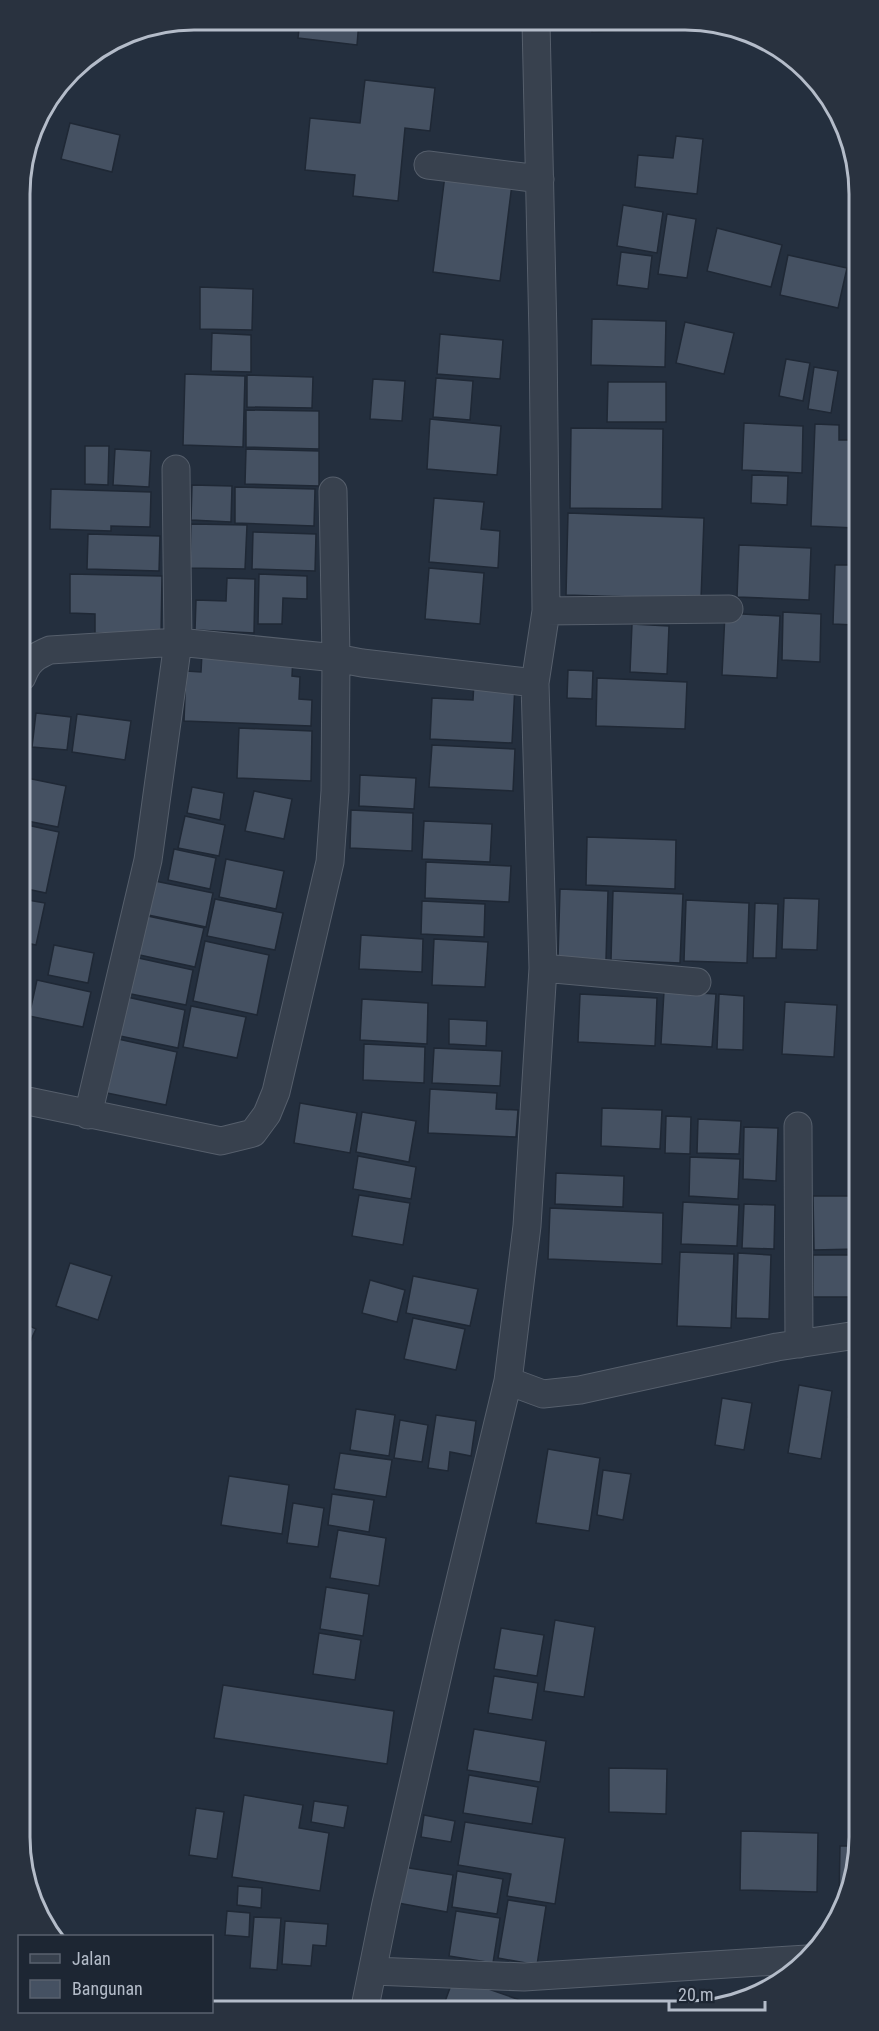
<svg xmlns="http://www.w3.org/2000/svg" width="879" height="2031" font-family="'Roboto Condensed',sans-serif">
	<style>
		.building { fill: #455162; stroke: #1f2835; stroke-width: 1.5 }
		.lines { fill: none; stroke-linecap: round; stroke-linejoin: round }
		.street-casing { stroke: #565f6c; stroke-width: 29 }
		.street { stroke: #38414e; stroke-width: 27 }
		.rim { fill: none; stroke: #b4bcc9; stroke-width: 3 }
	</style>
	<rect width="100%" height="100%" fill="#242f3e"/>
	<path class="building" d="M300,20L359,21L357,45L298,38Z
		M392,21H427L426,26Z
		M592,22H656L657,30L592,32Z
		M365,80L435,88L430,131L405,128L398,201L353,196L355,175L305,170L310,118L360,123Z
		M70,123L120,135L112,172L61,159Z
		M676,136L703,139L697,194L635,187L638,155L673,158Z
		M445,175L512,184L500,281L433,272Z
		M623,205L663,212L657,253L617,246Z
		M667,214L696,219L687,278L658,274Z
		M717,228L782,245L771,287L707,271Z
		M621,252L652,256L648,289L617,285Z
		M788,255L847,268L838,308L780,295Z
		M200,287L253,289L252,330L200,329Z
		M592,319L666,321L665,367L591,365Z
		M685,322L734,333L724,374L676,363Z
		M212,333L251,335V372L211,371Z
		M440,334L503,340L500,379L437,374Z
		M786,359L810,363L803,401L779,396Z
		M814,367L838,371L831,413L808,409Z
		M185,374L245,376L243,447L183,445Z
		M247,375L313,377L312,408L247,407Z
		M436,378L473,381L470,420L433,417Z
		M373,379L405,381L402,421L370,419Z
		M608,382H666V422H607Z
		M246,410L319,411V449L246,447Z
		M430,419L501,426L497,475L427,469Z
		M744,423L803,426L802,473L742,470Z
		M815,424L839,425V440H854L855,528L811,526Z
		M571,428L663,429L662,509L570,508Z
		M85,446H109L108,485L85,484Z
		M115,449L151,451L149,487L113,485Z
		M246,449L319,451V486L245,484Z
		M752,475L788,476L787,505L751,503Z
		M192,485L232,486L231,522L191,520Z
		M235,487L315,489L314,526L235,523Z
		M51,489L151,492L150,527L111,526V531L50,529Z
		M434,498L484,502L481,529L500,531L498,568L429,562Z
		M568,513L704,518L701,599L566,595Z
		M191,524L247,525L245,569L190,568Z
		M253,532L316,534L315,571L252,569Z
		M88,534L160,536L159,571L87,569Z
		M739,545L811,548L809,600L737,597Z
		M835,565H855V625L833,624Z
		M429,568L484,573L480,624L425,619Z
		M70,574L162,576L161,635L95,633V614L70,613Z
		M259,574L307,576V599L283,598L282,624H258Z
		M227,578L255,579L254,633L195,630L196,600L226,601Z
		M783,612L821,614L820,662L782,660Z
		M725,613L780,616L777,678L722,675Z
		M632,624L669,626L667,674L630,672Z
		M202,653L293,657L292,676L300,677L299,699L312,700L311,726L184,721L186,671L201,672Z
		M568,670L593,671L592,699L567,698Z
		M597,678L687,682L685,729L596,726Z
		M474,682L515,685L512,743L430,739L432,698L473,700Z
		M36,713L71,717L67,750L32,747Z
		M77,714L131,721L125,760L72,752Z
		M239,728L312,731L311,781L237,778Z
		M432,745L515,749L513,791L429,787Z
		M360,775L416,778L414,809L359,806Z
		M22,777L66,786L58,827L22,820Z
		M192,787L224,793L220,820L187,813Z
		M254,791L292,799L284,839L245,831Z
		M351,810L413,813L412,851L350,848Z
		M185,816L225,825L219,856L178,848Z
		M424,821L492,824L490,862L422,859Z
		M27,825L59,832L46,893L22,888V850Z
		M587,837L676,840L675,889L586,885Z
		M174,849L216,858L210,889L168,880Z
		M226,859L284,871L276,909L219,897Z
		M426,862L511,866L509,902L425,898Z
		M155,881L213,893L206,927L148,915Z
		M560,889L608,891L606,960L558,958Z
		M613,891L683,894L680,963L611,960Z
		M784,898L819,899L817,950L782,949Z
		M22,899L45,903L36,945L22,942Z
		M215,899L283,913L275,950L207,936Z
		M686,900L749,903L747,963L684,961Z
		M422,901L485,904L484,937L421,934Z
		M755,903L778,904L776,958H753Z
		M143,915L204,928L195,967L135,954Z
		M361,935L423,939L422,972L359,969Z
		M434,939L488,942L485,987L432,985Z
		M205,941L269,955L257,1015L193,1001Z
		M54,945L94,953L88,983L48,975Z
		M134,957L193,970L186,1005L126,993Z
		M37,980L91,992L83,1027L29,1016Z
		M664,991L716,994L712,1047L661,1044Z
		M580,994L657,998L655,1046L578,1042Z
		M719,994L744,996L743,1050L717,1049Z
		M127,997L185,1010L178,1048L120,1036Z
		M362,999L428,1003L427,1044L360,1040Z
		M785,1002L837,1005L834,1057L782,1054Z
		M191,1006L246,1017L237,1058L183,1047Z
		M449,1019L487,1021L486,1046L449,1044Z
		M118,1039L177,1052L166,1105L107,1093Z
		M364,1044L425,1047L424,1083L363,1080Z
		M434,1048L502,1051L500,1086L432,1083Z
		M430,1089L497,1093L496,1109L518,1110L516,1137L428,1133Z
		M300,1103L357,1113L350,1153L294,1143Z
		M602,1108L662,1110L660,1149L601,1146Z
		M362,1112L416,1121L409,1162L356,1152Z
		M666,1116L691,1117L690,1154L665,1153Z
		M698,1119L741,1121L739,1154L697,1153Z
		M744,1127L778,1128L776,1181L743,1179Z
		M358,1156L416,1167L411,1199L353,1189Z
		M690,1157L740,1159L738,1199L689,1196Z
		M556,1173L624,1176L623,1207L555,1204Z
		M359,1195L410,1203L403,1245L352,1236Z
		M813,1196H857V1249L814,1250Z
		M683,1202L739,1205L737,1246L681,1244Z
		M744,1204L775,1205L774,1249L742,1248Z
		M550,1208L663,1213L662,1264L548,1259Z
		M680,1252L734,1254L731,1328L677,1326Z
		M738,1253L771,1255L769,1319L736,1318Z
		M813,1255H857V1297H813Z
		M70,1263L112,1276L98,1320L56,1306Z
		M413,1276L478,1289L470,1326L406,1313Z
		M370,1280L405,1290L397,1322L362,1313Z
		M413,1318L465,1329L456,1370L404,1359Z
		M24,1323L36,1329L24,1355Z
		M799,1385L832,1391L821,1459L788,1453Z
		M858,1393V1421L848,1417Z
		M722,1398L752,1403L744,1450L715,1445Z
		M356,1409L395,1415L389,1456L350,1450Z
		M436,1415L476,1421L471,1456L450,1452L448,1471L428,1468Z
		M400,1420L428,1425L422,1462L394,1458Z
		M548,1449L600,1458L589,1531L536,1523Z
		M340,1453L392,1460L386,1497L334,1489Z
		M603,1470L631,1474L623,1520L597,1515Z
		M229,1476L289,1485L282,1534L221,1525Z
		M332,1494L374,1500L369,1532L328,1525Z
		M293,1503L324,1508L318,1547L287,1543Z
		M338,1530L386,1538L379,1586L330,1578Z
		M326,1587L369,1594L363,1636L320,1629Z
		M555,1620L595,1627L584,1697L544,1691Z
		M501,1628L544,1635L537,1676L494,1669Z
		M319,1633L361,1640L355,1680L313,1674Z
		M494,1676L538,1683L532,1720L488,1713Z
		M223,1685L394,1711L387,1764L214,1738Z
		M474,1729L546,1741L540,1782L467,1770Z
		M609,1768L667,1769L666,1814L609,1812Z
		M469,1775L538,1787L532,1824L463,1813Z
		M244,1795L303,1805L299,1828L329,1833L320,1891L232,1877Z
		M314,1801L348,1806L344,1828L311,1822Z
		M196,1808L224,1812L217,1859L189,1855Z
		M424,1815L455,1821L451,1842L421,1837Z
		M465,1822L565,1838L555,1904L507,1896L511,1874L458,1865Z
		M741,1831L818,1833L817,1892L740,1890Z
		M840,1846H859V1849L839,1903Z
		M403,1867L453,1875L447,1912L398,1903Z
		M457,1871L503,1879L497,1914L452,1907Z
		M238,1886L262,1888L261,1908L237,1905Z
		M508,1900L546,1906L537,1965L498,1958Z
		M227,1911L250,1913L249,1937L225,1935Z
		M456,1911L500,1918L493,1963L449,1956Z
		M254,1917L281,1918L277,1970L250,1968Z
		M285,1921L328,1924L326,1946L313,1945L311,1966L282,1964Z
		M454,1977L537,2006L443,2007Z"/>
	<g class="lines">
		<g class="street-casing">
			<path id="street" d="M536,22L543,336L546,611L535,683L543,968L527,1226L508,1381L543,1394L580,1390L777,1347L857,1335
				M428,165L540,179
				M546,611L729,609
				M22,677C28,661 35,656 50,650L178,642L336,658L362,663L535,683
				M543,968L697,982
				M23,1100L221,1141L253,1133L267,1114L276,1092L330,862L335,791L336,658L333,491
				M88,1115L148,860L178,642L176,469
				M798,1126L799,1344
				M373,1971L524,1977L807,1959
				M365,2007L385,1908L445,1643L508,1381"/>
		</g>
		<use href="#street" class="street"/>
	</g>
	<path d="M0 0H879V2031H0ZM194 30H685A164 164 0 0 1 849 194V1837A164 164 0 0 1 685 2001H194A164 164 0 0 1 30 1837V194A164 164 0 0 1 194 30Z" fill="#29323f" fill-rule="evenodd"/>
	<path class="rim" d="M194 30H685A164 164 0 0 1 849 194V1837A164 164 0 0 1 685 2001H194A164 164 0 0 1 30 1837V194A164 164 0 0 1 194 30Z"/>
	<rect x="18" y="1935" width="195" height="78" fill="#1d2633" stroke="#59626f" stroke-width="1.5"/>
	<rect x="30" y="1954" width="30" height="9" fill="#38414e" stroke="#59626f" stroke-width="1.5"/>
	<text x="72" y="1965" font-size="18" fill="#b4bcc9">Jalan</text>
	<rect x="30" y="1980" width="30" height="18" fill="#455162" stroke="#59626f" stroke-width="1.5"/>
	<text x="72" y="1995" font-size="18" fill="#b4bcc9">Bangunan</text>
	<path d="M669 2001v9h96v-9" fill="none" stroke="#b4bcc9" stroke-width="3"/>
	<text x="678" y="2001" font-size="18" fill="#b4bcc9" stroke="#1d2633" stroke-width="4.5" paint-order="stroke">20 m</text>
</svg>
